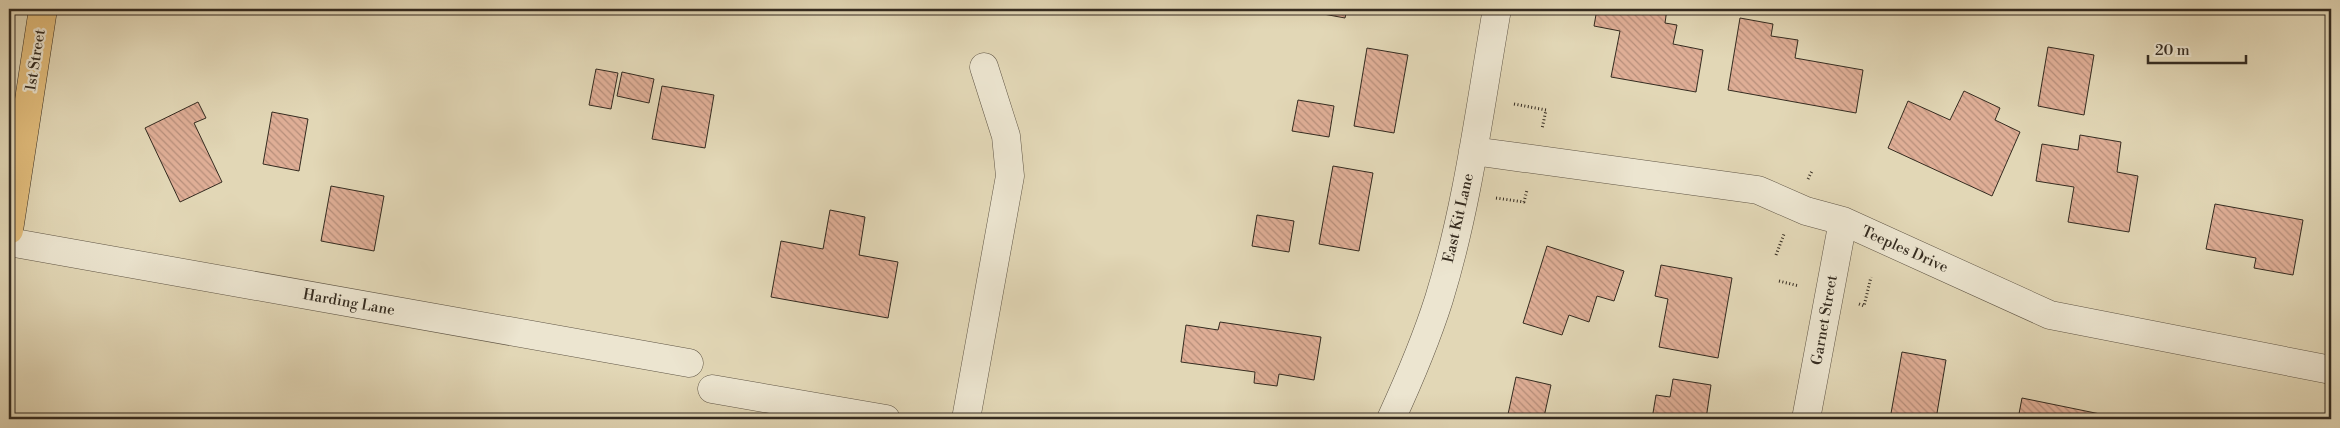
<svg xmlns="http://www.w3.org/2000/svg" width="2340" height="428" font-family="'Libre Bodoni',serif">
	<style>
		.building { fill: url(#building-back-hatch); stroke: #342b20 }
		.lines { fill: none; stroke-linecap: round; stroke-linejoin: round }
		.minor-casing { stroke: #605646; stroke-width: 29 }
		.major-casing { stroke: #342b20; stroke-width: 29 }
		.path { stroke: #342b20; stroke-width: 3; stroke-dasharray: 1 2.5; stroke-linecap: butt }
		.minor { stroke: #ece5d0; stroke-width: 28 }
		.major { stroke: #e1bc7b; stroke-width: 28 }
		.labels { text-anchor: middle; stroke-width: 4.5; stroke-linejoin: round; paint-order: stroke }
		.street-label { font-size: 15px; fill: #342b20; stroke: #ece5d0 }
	</style>
	<defs>
		<pattern id="building-back-hatch" width="6" height="6" patternUnits="userSpaceOnUse" patternTransform="scale(1.25)"><rect width="6" height="6" fill="#dfae96"/><path d="M-1 5l2 2M0 0l6 6M5-1l2 2" fill="none" stroke="#b68e7a"/></pattern>
	</defs>
	<rect width="100%" height="100%" fill="#e2d7b6"/>
	<filter id="stains"><feTurbulence type="fractalNoise" baseFrequency=".004" numOctaves="4"/><feColorMatrix values="0 0 0 0 .2 0 0 0 0 .09 0 0 0 0 .02 0 0 0 .5 -.17"/></filter>
	<radialGradient id="worn" r=".72"><stop offset=".6" stop-color="#630" stop-opacity="0"/><stop offset="1" stop-color="#630" stop-opacity=".3"/></radialGradient>
	<path class="building" d="M1308,9H1347L1345,18L1307,11Z
		M1597,9H1667L1665,23L1677,25L1673,44L1703,50L1696,92L1611,77L1620,31L1594,26Z
		M1740,18L1773,24L1771,36L1798,40L1795,58L1863,70L1856,113L1728,90Z
		M2048,47L2094,55L2084,115L2038,106Z
		M1367,48L1408,55L1394,133L1354,126Z
		M596,69L618,73L611,109L589,105Z
		M622,72L654,79L649,103L617,96Z
		M662,86L714,95L705,148L652,139Z
		M1964,91L2000,108L1995,120L2020,132L1992,196L1888,148L1908,101L1950,120Z
		M1298,100L1334,106L1329,137L1292,131Z
		M198,102L206,118L194,123L222,182L180,202L145,128Z
		M272,112L308,119L299,171L263,164Z
		M2080,135L2121,142L2117,172L2138,176L2129,232L2068,222L2074,187L2036,181L2042,144L2078,150Z
		M1333,166L1373,173L1359,251L1319,244Z
		M331,186L384,196L374,251L321,241Z
		M2215,204L2303,220L2293,275L2254,268L2256,258L2206,249Z
		M830,210L865,217L859,255L898,262L888,318L771,297L781,241L823,249Z
		M1257,215L1294,221L1289,252L1252,246Z
		M1547,246L1624,271L1614,301L1597,296L1589,322L1569,315L1562,335L1523,323Z
		M1661,265L1732,278L1718,358L1659,347L1668,299L1655,296Z
		M1220,322L1321,337L1314,380L1279,374L1277,386L1254,383L1255,372L1181,362L1186,325L1218,330Z
		M1902,352L1946,360L1936,419H1890Z
		M1516,377L1551,385L1544,417L1552,419H1507Z
		M1673,379L1711,385L1706,419H1635V416L1652,419L1656,395L1670,397Z
		M2022,398L2105,415L2104,419H2018Z"/>
	<g class="lines">
		<g class="minor-casing">
			<path id="minor" d="M1473,151L1758,190L1806,211L1843,221L2050,315L2331,370
				M9,242L689,363
				M712,389L886,419
				M966,419L1010,176L1006,136L984,67
				M1391,419C1409,380 1426,340 1439,299C1468,205 1480,106 1497,9
				M1806,419L1843,221"/>
		</g>
		<g class="major-casing">
			<path id="major" d="M9,230L43,9"/>
		</g>
		<path class="path" d="M1514,104L1546,110L1542,129
			M1808,179L1812,171
			M1496,198L1524,202L1527,190
			M1776,255L1784,234
			M1779,281L1799,286
			M1859,304L1864,306L1871,277
			M1153,414L1159,419"/>
		<use href="#minor" class="minor"/>
		<use href="#major" class="major"/>
	</g>
	<g class="labels">
		<g class="street-label">
			<text transform="translate(35 60) rotate(-81)" y="5">1st Street</text>
			<text transform="translate(1458 218) rotate(-77)" y="5">East Kit Lane</text>
			<text transform="translate(1905 249) rotate(24)" y="5">Teeples Drive</text>
			<text transform="translate(349 302) rotate(10)" y="5">Harding Lane</text>
			<text transform="translate(1824 320) rotate(-80)" y="5">Garnet Street</text>
		</g>
	</g>
	<rect width="2340" height="428" fill="none" stroke="#e2d7b6" stroke-width="30"/>
	<rect x="10" y="10" width="2320" height="408" fill="none" stroke="#342b20" stroke-width="2.5"/>
	<rect x="15" y="15" width="2310" height="398" fill="none" stroke="#342b20"/>
	<path d="M2148 55v8h98v-8" fill="none" stroke="#342b20" stroke-width="2.5"/>
	<text x="2155" y="55" font-size="15" fill="#342b20" stroke="#ece5d0" stroke-width="4" paint-order="stroke">20 m</text>
	<rect width="100%" height="100%" filter="url(#stains)"/>
	<rect width="100%" height="100%" fill="url(#worn)"/>
</svg>
